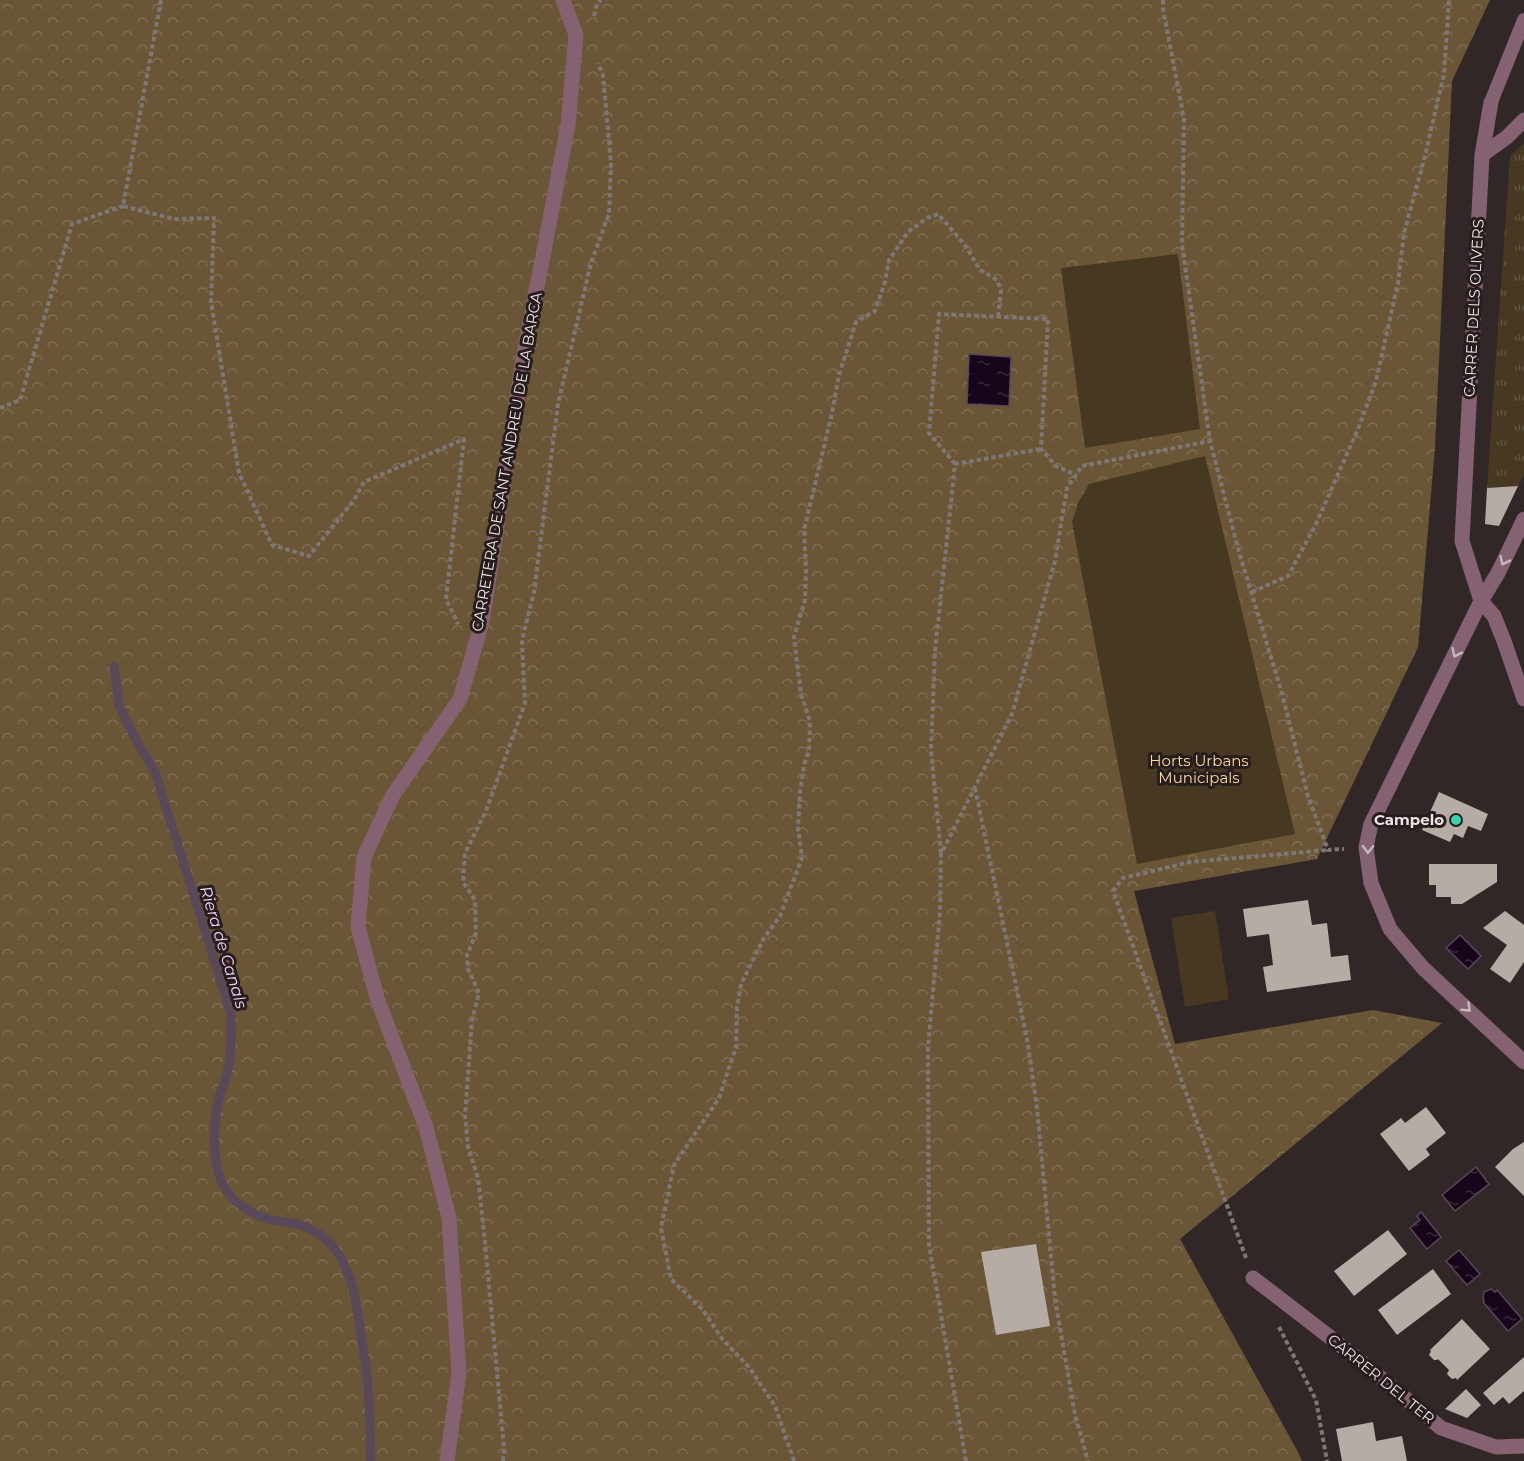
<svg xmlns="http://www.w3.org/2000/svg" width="1524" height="1461" font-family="Montserrat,sans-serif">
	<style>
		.grass { fill: url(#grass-tufts) }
		.forest { fill: url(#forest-crowns) }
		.garden { fill: #473921 }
		.water { fill: url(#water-ripples); stroke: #584858; stroke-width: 1.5 }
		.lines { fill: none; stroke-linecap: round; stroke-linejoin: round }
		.stream { stroke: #584858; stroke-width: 9 }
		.building { fill: #b6aca6 }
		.path { stroke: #7f7676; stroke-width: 4; stroke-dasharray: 4.5 3; stroke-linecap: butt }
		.service { stroke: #856272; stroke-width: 14 }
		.pedestrian { stroke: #856272; stroke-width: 15 }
		.minor { stroke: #856272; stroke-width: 15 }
		.tertiary { stroke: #856272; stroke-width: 15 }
		.oneway { stroke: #c8b7bd }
		.poi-dot { fill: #34d4a8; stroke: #271d1d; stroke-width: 2 }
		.labels { text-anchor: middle; stroke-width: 6; stroke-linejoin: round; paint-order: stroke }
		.street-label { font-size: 15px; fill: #ece5e5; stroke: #271d1d }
		.park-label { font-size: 15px; fill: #fad79d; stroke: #271d1d }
		.poi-label { font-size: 15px; font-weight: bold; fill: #ece5e5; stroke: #271d1d; text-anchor: end }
		.water-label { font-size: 16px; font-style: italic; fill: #f2d0fa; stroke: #271d1d }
	</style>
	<defs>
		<pattern id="grass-tufts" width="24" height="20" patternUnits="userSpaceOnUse" patternTransform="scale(1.5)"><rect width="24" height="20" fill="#473921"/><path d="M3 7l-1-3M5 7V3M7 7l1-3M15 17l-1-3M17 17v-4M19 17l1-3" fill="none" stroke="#625641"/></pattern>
		<pattern id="forest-crowns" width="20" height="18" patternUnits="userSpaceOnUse" patternTransform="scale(1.5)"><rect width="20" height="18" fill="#6a5636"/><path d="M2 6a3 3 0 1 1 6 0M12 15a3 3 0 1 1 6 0" fill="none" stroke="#7f6e53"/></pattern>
		<pattern id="water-ripples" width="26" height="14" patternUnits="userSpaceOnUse" patternTransform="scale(1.5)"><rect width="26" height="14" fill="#18051c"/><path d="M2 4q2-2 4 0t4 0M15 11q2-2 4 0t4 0" fill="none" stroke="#3a293d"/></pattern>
	</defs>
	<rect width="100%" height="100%" fill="#312727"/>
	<path class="grass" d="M1524,143V475L1518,486L1487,488L1510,156Z"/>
	<path class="forest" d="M0,0H1490L1452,81L1435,447L1418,647L1317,859L1134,891L1175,1044L1373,1010L1442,1023L1180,1239L1298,1452L1302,1461H0Z"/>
	<path class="garden" d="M1178,254L1200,429L1085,448L1061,268Z
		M1205,456L1295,834L1137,864L1072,522L1078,503L1089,484Z
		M1215,911L1229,999L1185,1007L1171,918Z"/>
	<path class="water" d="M969,354L1011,357L1009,406L967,404Z
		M1460,935L1481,956L1468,969L1446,948Z
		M1476,1167L1489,1184L1455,1211L1442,1195Z
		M1421,1212L1441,1237L1427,1249L1410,1228L1420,1220L1417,1216Z
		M1459,1250L1480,1274L1467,1285L1446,1261Z
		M1491,1289L1495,1292L1497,1290L1522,1319L1508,1331L1483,1302L1484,1301L1483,1297L1484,1292Z"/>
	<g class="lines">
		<path class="stream" d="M114,667L119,706L136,740L155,772L231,1014C231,1034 232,1054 227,1073C224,1085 219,1096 217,1108C213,1130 213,1165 223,1185C231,1200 248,1213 265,1218C276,1222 289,1221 301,1225C314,1230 326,1237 334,1248C353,1272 357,1305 361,1334C363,1352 367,1370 368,1388C370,1412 370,1437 371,1461"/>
	</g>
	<path class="building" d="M1518,486L1499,526L1485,524L1487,488Z
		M1439,792L1488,814L1481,831L1468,826L1463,838L1454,834L1450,842L1422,830Z
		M1429,864H1497V882L1462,904H1451V897H1436V885H1429Z
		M1308,900L1312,925L1327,923L1331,957L1348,955L1351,980L1267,992L1263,967L1273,965L1269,934L1247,937L1243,909Z
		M1505,911L1524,925V962L1510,983L1490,969L1507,945L1483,928Z
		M1426,1107L1446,1133L1426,1149L1430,1155L1409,1171L1380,1134L1401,1118L1405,1123Z
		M1524,1142V1196L1495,1167L1513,1149Z
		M1388,1230L1407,1254L1354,1296L1334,1271Z
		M1036,1244L1050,1326L996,1335L981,1252Z
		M1433,1269L1451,1294L1397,1335L1378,1310Z
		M1462,1319L1490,1349L1457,1380L1456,1378L1452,1379L1447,1374L1449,1370L1438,1359L1437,1360H1434L1429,1355L1431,1351L1430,1350Z
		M1524,1357V1391L1509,1404L1503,1397L1494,1405L1483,1393Z
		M1466,1389L1481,1405L1467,1418L1445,1409Z
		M1373,1422L1376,1441L1402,1436L1407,1461H1342L1336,1429Z"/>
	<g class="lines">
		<path class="path" d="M161,0L123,206L174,219L214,218L211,302L239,473L272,545L309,556L354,500L364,482L464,439L446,599L458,624
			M1163,0V9L1184,119L1182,244L1210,441L1239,552L1281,690L1308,796L1328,850L1344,849
			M594,16L597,4L601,0
			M0,408L20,400L72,224L123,206
			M955,464L929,433L939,314L1048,319L1041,449L1056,466L1076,475
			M1252,592L1288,576L1316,524L1358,429L1376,381L1398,283L1404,233L1424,160L1444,74L1449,0
			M975,788L1027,1039L1037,1108L1055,1299L1075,1415L1088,1461
			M941,853L931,751L935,651L955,464L1041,449
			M1246,1258L1113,891L1123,878L1190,862L1328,850
			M1279,1327L1316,1400L1327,1461
			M503,1461L504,1448L485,1242L478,1178L468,1147L465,1116L472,1020L479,993L468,969L467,955L476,933L475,900L463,882L465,853L486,811L525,703L522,640L534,592L558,404L591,263L609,214L611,163L603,75L598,63
			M794,1461L775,1406L749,1367L723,1340L702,1309L671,1279L661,1228L674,1165L719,1098L736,1047L737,1007L741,984L764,938L780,916L802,858L798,828L800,792L804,765L809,750L810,721L801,694L794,637L805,600L806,570L804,530L832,413L839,375L856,322L875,311L885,282L889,260L908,232L927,218L938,214L965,245L980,270L997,280L1001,290L998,316
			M966,1461L929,1245L928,1048L940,912L941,854L1012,714L1055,561L1067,488L1082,466L1210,441"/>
		<path class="service" d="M1491,102L1524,20"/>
		<path class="pedestrian" d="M1481,601L1494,616L1504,641L1524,699"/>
		<path class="minor" d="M1482,155L1507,137L1524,120
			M1524,519L1498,573L1481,601L1371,824L1366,847L1371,883L1390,929L1423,968L1524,1062
			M1481,601L1462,541L1482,155L1491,102
			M1253,1278L1353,1355L1441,1428L1496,1447L1524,1446"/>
		<path class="tertiary" d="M447,1461L459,1373L449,1218L426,1127L377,998L358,927L364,857L393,795L460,699L482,622L522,365L568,125L576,35L563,0"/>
	</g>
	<defs><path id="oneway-chevron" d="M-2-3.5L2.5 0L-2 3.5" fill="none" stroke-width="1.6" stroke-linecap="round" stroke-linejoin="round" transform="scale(1.5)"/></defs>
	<g class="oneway">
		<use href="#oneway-chevron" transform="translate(1504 561) rotate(116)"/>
		<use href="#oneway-chevron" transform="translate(1456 653) rotate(116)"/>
		<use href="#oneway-chevron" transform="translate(1368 849) rotate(91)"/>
		<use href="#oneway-chevron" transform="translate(1467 1008) rotate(43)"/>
	</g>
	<circle class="poi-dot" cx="1456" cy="820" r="6"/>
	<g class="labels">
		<g class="street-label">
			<text transform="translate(1474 308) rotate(-87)" y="5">CARRER DELS OLIVERS</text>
			<text transform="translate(507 462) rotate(-80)" y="5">CARRETERA DE SANT ANDREU DE LA BARCA</text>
			<text transform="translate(1381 1379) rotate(39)" y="5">CARRER DEL TER</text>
		</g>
		<g class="park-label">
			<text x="1199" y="766">Horts Urbans<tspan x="1199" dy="17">Municipals</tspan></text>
		</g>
		<g class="poi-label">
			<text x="1444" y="825">Campelo</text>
		</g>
		<g class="water-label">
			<text transform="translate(224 947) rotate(73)" y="6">Riera de Canals</text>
		</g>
	</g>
</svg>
